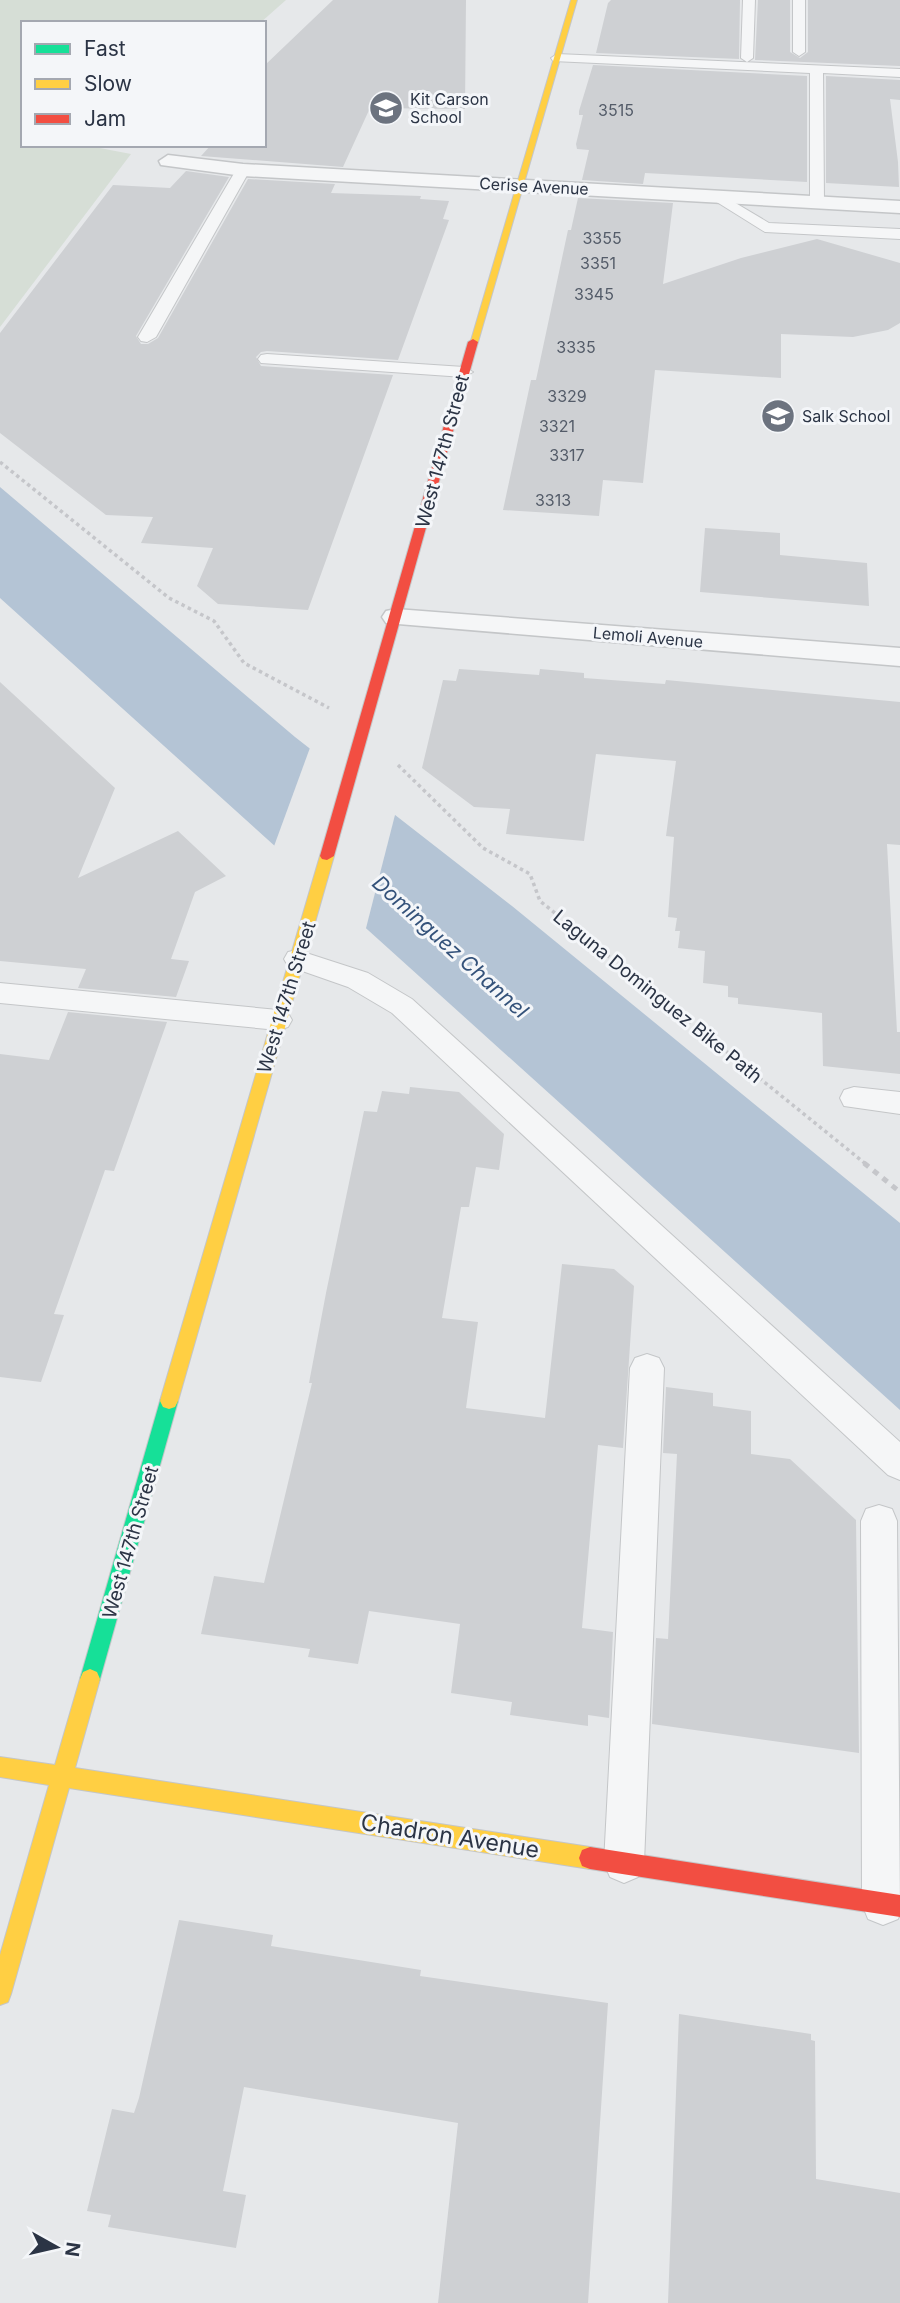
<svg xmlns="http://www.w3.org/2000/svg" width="900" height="2303" font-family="Inter,sans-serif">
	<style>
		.green { fill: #d6ded6 }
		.water { fill: #b4c4d5 }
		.pier { fill: #e6e8ea }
		.building { fill: #ced0d3 }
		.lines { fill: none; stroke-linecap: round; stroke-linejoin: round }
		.lane-casing { stroke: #c4c6c8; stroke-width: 2 }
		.street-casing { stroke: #c4c6c8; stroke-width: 3 }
		.fast-casing { stroke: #c4c6c8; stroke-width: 2 }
		.slow-casing { stroke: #c4c6c8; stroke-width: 2 }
		.jam-casing { stroke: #c4c6c8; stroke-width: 2 }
		.path-far1 { stroke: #c5c6ca; stroke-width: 3.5; stroke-dasharray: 3.5 3.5; stroke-linecap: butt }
		.path { stroke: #c5c6ca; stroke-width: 5; stroke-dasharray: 6 6; stroke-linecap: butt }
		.lane { fill: #f5f6f7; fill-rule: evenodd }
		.street { fill: #f5f6f7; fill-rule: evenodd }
		.fast { fill: #16e098; fill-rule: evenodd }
		.slow { fill: #ffcf43; fill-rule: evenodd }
		.jam { fill: #f24e42; fill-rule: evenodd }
		.labels { text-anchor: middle; stroke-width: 6; stroke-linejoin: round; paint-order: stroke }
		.far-poi-label { font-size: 16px; fill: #2b3445; stroke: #f4f6f9; text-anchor: start }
		.number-label { font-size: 16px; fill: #545c69 }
		.far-street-label { font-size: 16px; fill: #2b3445; stroke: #f4f6f9 }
		.street-label { font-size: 19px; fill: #2b3445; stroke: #f4f6f9 }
		.water-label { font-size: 21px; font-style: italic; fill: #34527a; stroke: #f4f6f9 }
		.near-street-label { font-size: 23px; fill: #2b3445; stroke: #f4f6f9 }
	</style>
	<rect width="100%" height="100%" fill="#e6e8ea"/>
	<path class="green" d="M0,0H286L260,23H23V145H84L131,154L0,327Z"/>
	<path class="water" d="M0,487L295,737L512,906L900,1223V1410L0,598Z"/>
	<path class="pier" d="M311,745L396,811L365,932L273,849Z"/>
	<path class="building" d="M333,0H466L465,109L370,108L343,167L201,156L211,145H264V66Z
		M611,0H740L739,59L596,53L608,3Z
		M758,0H790V52L800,58L808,52V0H900V66L755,60Z
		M593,65L807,76V182L645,173L643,184L582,180L589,150L577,149L576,144L583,115H579V111Z
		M826,76L900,80V100L890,99L898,162L899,187L826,183Z
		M186,171L229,177L136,336L141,344H148L158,338L248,179L335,184L331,193L421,196L420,199L449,201L443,219L449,220L398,360L267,351L261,352L256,357L261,366L393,375L308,610L218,604L197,586L213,548L141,543L153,517L106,515L0,433V333L113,185L170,188Z
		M578,198L673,203L663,284L741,258L817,239L900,263V323L888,330L853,337L781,334V378L655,370L643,483L603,480L599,516L503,510L531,380H536L568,230H571Z
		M705,528L780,533V555L867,563L869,606L700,592Z
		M459,669L539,675L540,669L584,673V678L665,684L666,680L900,702V845L887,844L897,1032H900V1074L823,1066L822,1013L738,1004V998L728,997V986L703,983L705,951L678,948L680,931H675L677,918L668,917L674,837L666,836L676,761L596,754L584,841L506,834L510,809L474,807L422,768L443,680L456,681Z
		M0,682L115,788L78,878L178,831L226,876L195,892L171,959L189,961L176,997L78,988L86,969L0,961Z
		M68,1012L167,1022L114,1171L105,1170L54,1314L64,1315L41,1382L0,1377V1054L49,1060Z
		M410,1087L459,1092L504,1134L499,1170L476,1167L469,1207H461L442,1318L478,1322L466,1408L545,1418L562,1264L614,1269L634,1286L623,1448L598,1445L582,1628L613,1632L609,1718L588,1715V1726L510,1715L512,1702L451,1693L460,1624L369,1611L358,1664L308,1657L310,1649L201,1634L214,1576L264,1583L312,1383H309L326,1293L364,1111L377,1112L382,1091L409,1094Z
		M666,1387L713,1393V1406L751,1411V1454L790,1459L856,1520L859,1753L652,1724L656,1638L668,1639L677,1454L663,1453Z
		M179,1920L273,1935L271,1946L421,1970L420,1976L608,2003L588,2303H438L458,2123L244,2087L223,2191L246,2195L236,2248L108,2227L111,2215L87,2211L112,2109L134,2113L139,2098Z
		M679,2014L811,2034V2040L815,2041L816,2179L900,2193V2303H668Z"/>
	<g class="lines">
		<g class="lane-casing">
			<path id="lane" d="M743,0H755L753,58L747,62L741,58Z
				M793,0H805V52L799,56L793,52Z
				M557,54L900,69V77L823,73L824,203L817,207L810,203V73L553,61L551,58Z
				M243,166L250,170L156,337L147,342L141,341L138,337L236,170Z
				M717,192L769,223L900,229V239L765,232L712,199L710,196L712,193Z
				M267,354L464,367L473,372L464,377L261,363L258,359L261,355Z
				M297,950L368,973L412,999L900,1442V1480L888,1475L392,1013L348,987L288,966L284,959L288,952Z
				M0,983L278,1010L288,1013L292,1020L288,1027L278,1030L0,1003Z
				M854,1087L900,1092V1114L844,1106L840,1098L844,1090Z
				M647,1354L659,1358L664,1368L644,1863L638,1877L624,1883L610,1877L604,1863L630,1368L635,1358Z
				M879,1505L892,1509L897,1521L900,1913L898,1919L883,1925L868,1919L862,1904L861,1521L866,1509Z"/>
		</g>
		<g class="street-casing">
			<path id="street" d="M168,155L243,164L900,201V213L243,176L161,165L159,161Z
				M396,609L900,648V666L386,623L382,617L386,611Z"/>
		</g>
		<g class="fast-casing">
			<path id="fast" d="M169,1393L175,1395L178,1401L100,1679L97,1686L90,1689L83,1686L80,1679L160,1401L163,1395Z"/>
		</g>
		<g class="slow-casing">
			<path id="slow" d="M571,0H577L478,342L470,344Z
				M327,852L334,856L178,1401L175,1407L169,1409L163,1407L160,1401L320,856Z
				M90,1669L97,1672L100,1679L75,1768L590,1847L598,1850L601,1858L598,1866L590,1869L69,1788L11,1994L8,2002L0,2005V1955L49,1785L0,1777V1757L55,1765L80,1679L83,1672Z"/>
		</g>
		<g class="jam-casing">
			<path id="jam" d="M473,339L478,342L334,856L327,860L322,859L320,856L468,342Z
				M590,1847L900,1895V1917L590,1869L582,1866L579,1858L582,1850Z"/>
		</g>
		<path class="path-far1" d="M0,462L169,598L214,621L244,663L329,708
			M398,765L483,848L530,874L540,901L867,1165"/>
		<path class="path" d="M864,1163L900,1192"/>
		<use href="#lane" class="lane"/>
		<use href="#street" class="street"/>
		<use href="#fast" class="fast"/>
		<use href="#slow" class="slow"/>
		<use href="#jam" class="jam"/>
	</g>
	<defs>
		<g id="school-disc" transform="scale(1.75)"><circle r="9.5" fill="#6c737f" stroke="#f4f6f9"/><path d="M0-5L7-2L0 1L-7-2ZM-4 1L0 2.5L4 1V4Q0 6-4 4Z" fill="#fff"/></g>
	</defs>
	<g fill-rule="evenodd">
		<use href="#school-disc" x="386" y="108"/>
		<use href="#school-disc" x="778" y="416"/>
	</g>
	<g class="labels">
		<g class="far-poi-label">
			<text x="410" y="105">Kit Carson<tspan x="410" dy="18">School</tspan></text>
			<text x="802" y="422">Salk School</text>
		</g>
		<g class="number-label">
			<text x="616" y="116">3515</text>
			<text x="602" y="244">3355</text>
			<text x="598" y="269">3351</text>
			<text x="594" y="300">3345</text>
			<text x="576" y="353">3335</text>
			<text x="567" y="402">3329</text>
			<text x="557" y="432">3321</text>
			<text x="567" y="461">3317</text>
			<text x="553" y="506">3313</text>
		</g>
		<g class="far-street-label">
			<text transform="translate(534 186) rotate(3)" y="6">Cerise Avenue</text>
			<text transform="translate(648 637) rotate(5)" y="6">Lemoli Avenue</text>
		</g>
		<g class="street-label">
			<text transform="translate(442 451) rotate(-75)" y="7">West 147th Street</text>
			<text transform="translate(658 996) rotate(39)" y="7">Laguna Dominguez Bike Path</text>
			<text transform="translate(286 997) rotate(-73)" y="7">West 147th Street</text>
			<text transform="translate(130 1542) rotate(-74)" y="7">West 147th Street</text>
		</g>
		<g class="water-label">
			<text transform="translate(450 947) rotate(42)" y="7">Dominguez Channel</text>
		</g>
		<g class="near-street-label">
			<text transform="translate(450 1836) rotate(9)" y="8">Chadron Avenue</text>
		</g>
	</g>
	<rect x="21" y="21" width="245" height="126" fill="#f4f6f9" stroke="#a4a8b1" stroke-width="2"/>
	<rect x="35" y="44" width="35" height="10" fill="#16e098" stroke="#a4a8b1" stroke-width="2"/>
	<text x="84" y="56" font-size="21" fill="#2b3445">Fast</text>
	<rect x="35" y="79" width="35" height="10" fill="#ffcf43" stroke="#a4a8b1" stroke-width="2"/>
	<text x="84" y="91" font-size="21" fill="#2b3445">Slow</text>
	<rect x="35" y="114" width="35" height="10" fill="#f24e42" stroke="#a4a8b1" stroke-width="2"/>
	<text x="84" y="126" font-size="21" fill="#2b3445">Jam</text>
	<g transform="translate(56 2247) rotate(98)" stroke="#f4f6f9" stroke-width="5" paint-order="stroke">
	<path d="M0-5L12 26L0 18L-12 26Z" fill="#2b3445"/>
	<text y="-10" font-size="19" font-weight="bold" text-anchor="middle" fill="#2b3445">N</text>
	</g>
</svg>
